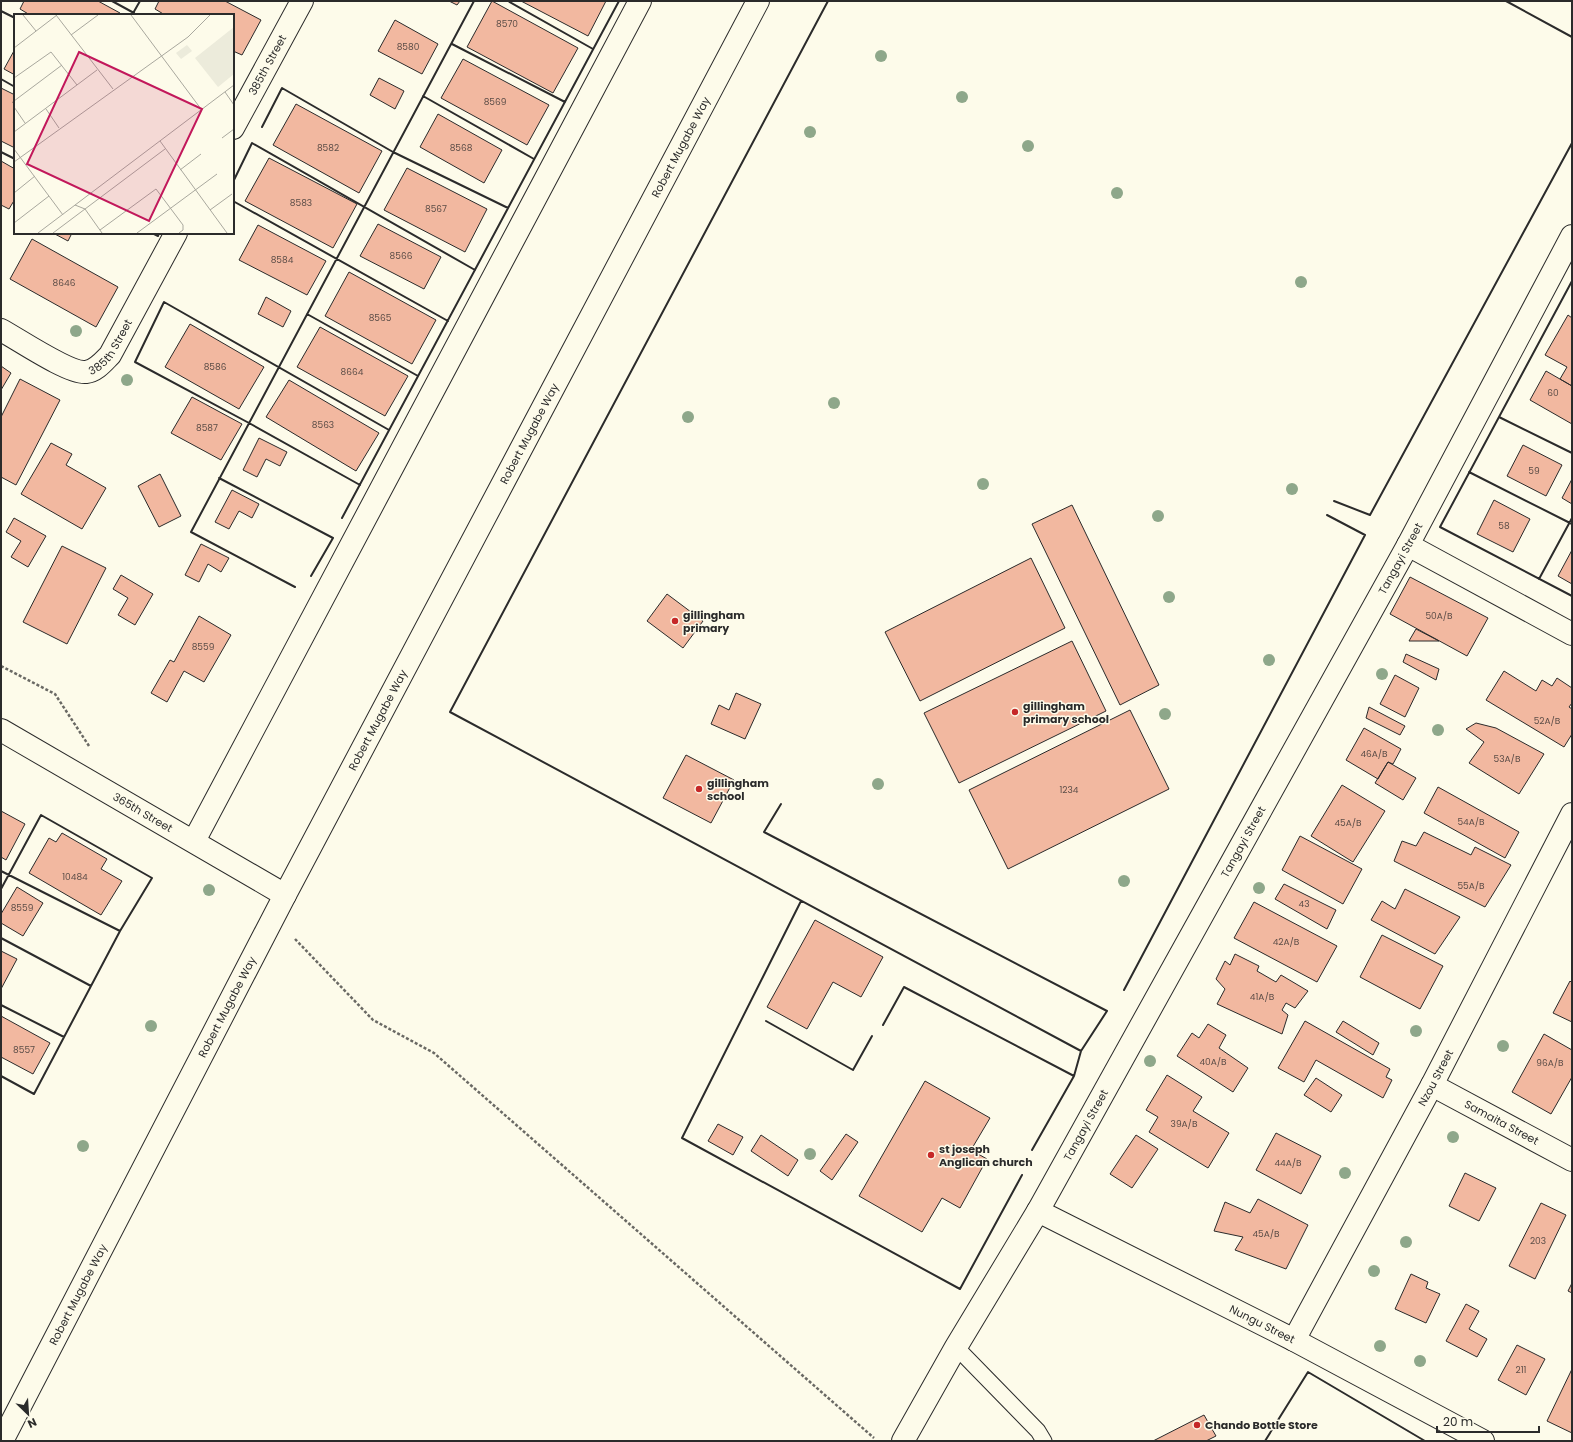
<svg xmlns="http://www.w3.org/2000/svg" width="1573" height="1442" font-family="Poppins,sans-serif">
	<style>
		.building { fill: #f2b8a0; stroke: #2b2b2b }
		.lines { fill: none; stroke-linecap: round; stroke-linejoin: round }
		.service-casing { stroke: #2b2b2b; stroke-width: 17 }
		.minor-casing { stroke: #2b2b2b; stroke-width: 24 }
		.tertiary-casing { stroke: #2b2b2b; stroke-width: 24 }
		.path { stroke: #6a6964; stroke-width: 2.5; stroke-dasharray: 3 2; stroke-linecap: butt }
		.service { stroke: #fdfbea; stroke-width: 15 }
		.minor { stroke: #fdfbea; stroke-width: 22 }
		.tertiary { stroke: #fdfbea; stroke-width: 22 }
		.wall { stroke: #2b2b2b; stroke-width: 2 }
		.tree { fill: #8ea78a }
		.poi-dot { fill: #c62828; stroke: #fdfbea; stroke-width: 1.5 }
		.labels { text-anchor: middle; stroke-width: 3; stroke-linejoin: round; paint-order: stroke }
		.number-label { font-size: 9px; fill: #5d4e48 }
		.street-label { font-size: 11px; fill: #2b2b2b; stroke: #fdfbea }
		.poi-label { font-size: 11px; font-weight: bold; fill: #2b2b2b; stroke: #fdfbea; text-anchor: start }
		.inset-road { fill: none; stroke: #a9a89e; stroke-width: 1 }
		.view { fill: #c2185b; fill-opacity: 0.15; stroke: #c2185b; stroke-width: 2 }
		.inset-edge { fill: none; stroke: #2b2b2b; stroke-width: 2 }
	</style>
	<rect width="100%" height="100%" fill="#fdfbea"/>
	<path class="building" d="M24,1H98L120,13L119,15H30L20,9Z
		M159,1H225L261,20L242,55L233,51V15H165L155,9Z
		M449,1H460L457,5Z
		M492,1L578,48L553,93L467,47Z
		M521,1H606L588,36Z
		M395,20L438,44L422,74L378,51Z
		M15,49V75L4,69Z
		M463,59L549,105L527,145L441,98Z
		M379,78L404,91L395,109L370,95Z
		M1,88L15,95L13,103L15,104V148L1,141Z
		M296,104L382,151L359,193L273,145Z
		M438,114L502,150L484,183L420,147Z
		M269,158L357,204L333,248L245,201Z
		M1,161L15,169V199L9,209L1,205Z
		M407,168L487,209L465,252L384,210Z
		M378,224L441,257L424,289L360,256Z
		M258,225L326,261L307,295L239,260Z
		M53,233H72L68,241Z
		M32,239L118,287L96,327L10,279Z
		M349,272L436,320L412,364L325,316Z
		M266,297L291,311L283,327L258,314Z
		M1568,315L1572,318V386L1560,379L1567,367L1545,355Z
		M190,324L264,367L239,409L165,367Z
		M320,327L408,376L385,416L297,367Z
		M1,366L11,373L1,390Z
		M1546,371L1572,386V424L1530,400Z
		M20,379L60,400L16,485L1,477V417Z
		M289,380L379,433L356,471L266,417Z
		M192,397L242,424L221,460L171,433Z
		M259,438L287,452L280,466L266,459L257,477L243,470Z
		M51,443L72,454L66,465L106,488L82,529L21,494Z
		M1523,445L1562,465L1546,496L1507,476Z
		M160,474L181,516L159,527L138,486Z
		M1572,479V504L1562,498Z
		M232,490L259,504L252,518L239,511L229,529L215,522Z
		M1494,500L1530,519L1513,552L1477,534Z
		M1072,505L1159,685L1120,705L1032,524Z
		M14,518L46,536L28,567L11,557L21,541L6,532Z
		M201,544L229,558L221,572L208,564L199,582L185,575Z
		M62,546L106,568L67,644L23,622Z
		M1572,550V584L1558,576Z
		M1031,558L1065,628L920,701L885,632Z
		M121,575L153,594L135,625L118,615L128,598L113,589Z
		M1410,577L1488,618L1467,656L1390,614Z
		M667,594L703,621L683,648L647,621Z
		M199,616L231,635L204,682L184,671L167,702L151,693L170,660L174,662Z
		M1416,629L1439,641H1409Z
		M1072,641L1106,711L959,783L924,713Z
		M1406,654L1439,669L1436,680L1403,662Z
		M1504,671L1536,691L1542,680L1552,686L1557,678L1572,688V703L1569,707L1572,709V734L1564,747L1486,700Z
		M1395,675L1419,688L1405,717L1380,704Z
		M736,693L761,704L745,739L711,724L719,705L729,710Z
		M1369,707L1405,726L1400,735L1366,718Z
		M1130,710L1169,789L1008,869L969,790Z
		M1476,723L1496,728L1544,754L1519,794L1469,763L1484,742L1466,729Z
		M1364,728L1401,749L1393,764L1388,762L1378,779L1346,760Z
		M686,755L734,780L711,823L663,798Z
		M1388,762L1416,778L1403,800L1375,783Z
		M1342,785L1385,811L1353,862L1311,836Z
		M1438,787L1519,832L1505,858L1424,813Z
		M1,811L25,824L6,860L1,857Z
		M1424,832L1471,855L1475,847L1511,865L1485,907L1394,861L1402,841L1416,846Z
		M62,833L107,859L101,869L122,881L101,915L29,873L49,838L56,842Z
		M1300,836L1362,869L1343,904L1282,870Z
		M1284,884L1336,910L1327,929L1275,899Z
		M17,887L43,903L23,936L1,923V914Z
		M1405,889L1460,917L1435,954L1371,920L1382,901L1395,909Z
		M1254,902L1337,946L1317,982L1234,938Z
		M815,920L883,957L861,997L833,982L807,1029L767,1007Z
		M1382,935L1443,966L1420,1009L1360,977Z
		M1,951L17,959L1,989Z
		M1235,954L1259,966L1257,971L1276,982L1281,975L1308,991L1295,1008L1286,1003L1282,1010L1288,1015L1282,1034L1217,1004L1225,989L1216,979L1225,961L1230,965Z
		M1570,981L1572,983V1022L1553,1013Z
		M1,1016L50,1043L33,1074L1,1057Z
		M1305,1021L1390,1069L1386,1077L1392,1080L1383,1098L1316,1060L1304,1082L1278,1068Z
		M1343,1021L1379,1043L1373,1055L1336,1032Z
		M1208,1024L1226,1035L1219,1048L1248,1068L1233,1092L1177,1056L1192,1033L1199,1038Z
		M1544,1034L1572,1050V1077L1551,1114L1512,1092Z
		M1167,1075L1202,1097L1193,1111L1229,1133L1208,1168L1149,1132L1158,1117L1146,1110Z
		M1316,1078L1342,1095L1331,1112L1304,1095Z
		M925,1081L990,1118L971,1150L987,1159L960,1208L942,1198L922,1232L859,1196Z
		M718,1124L743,1137L733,1155L708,1141Z
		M1276,1133L1321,1156L1301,1194L1256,1170Z
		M846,1134L858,1142L832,1180L820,1171Z
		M761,1135L798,1160L788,1176L751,1151Z
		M1136,1135L1158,1149L1132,1188L1110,1174Z
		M1465,1173L1496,1188L1479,1221L1449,1206Z
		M1258,1199L1308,1225L1286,1269L1235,1250L1243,1237L1214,1231L1225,1202L1250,1213Z
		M1541,1203L1566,1215L1535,1279L1509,1266Z
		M1411,1274L1428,1282L1426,1288L1440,1294L1426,1323L1395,1309Z
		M1572,1283V1293L1568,1291Z
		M1466,1304L1479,1311L1469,1329L1487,1339L1477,1357L1446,1341Z
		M1517,1345L1545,1359L1526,1395L1498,1380Z
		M1572,1369V1433L1547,1421Z
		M1204,1415L1216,1436L1206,1441H1153Z"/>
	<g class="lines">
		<g class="service-casing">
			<path id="service" d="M956,1347L1038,1431L1044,1441"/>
		</g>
		<g class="minor-casing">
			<g id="minor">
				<path id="s1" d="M233,128L302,1"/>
				<path id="s2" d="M1,330C18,339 69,374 86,372C96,371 103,362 110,355L176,233"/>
				<path d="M1408,545L1572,634"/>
				<path id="s3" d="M1,730L285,895"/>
				<path d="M194,841L640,1"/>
				<path id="s4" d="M1432,1085L1572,1160"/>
				<path id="s5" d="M1038,1211L1294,1340L1483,1441"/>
				<path id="s6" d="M1294,1340L1432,1085L1572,814"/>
				<path id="s7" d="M903,1441L956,1347L1038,1211L1408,545L1572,236"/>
			</g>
		</g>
		<g class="tertiary-casing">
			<g id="tertiary">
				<path id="s8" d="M2,1441L285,895L758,1"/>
			</g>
		</g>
		<path class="path" d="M1,666L55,694L89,746
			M295,939L373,1020L434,1053L874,1438"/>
		<use href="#service" class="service"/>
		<use href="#minor" class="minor"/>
		<use href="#tertiary" class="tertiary"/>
		<path class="wall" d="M112,1L134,13
			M508,1L593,49
			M828,1L450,712L1081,1051
			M1506,1L1572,37
			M1,11L15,18
			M132,15L140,1
			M452,44L565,102
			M1,79L15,87
			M423,96L534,159
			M262,127L282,88L393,152L508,208
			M1,152L15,159
			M233,182L252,143L475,270
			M233,201L448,321
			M152,233L158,236L159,233
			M1572,281L1440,527L1572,596
			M307,314L418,376
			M1499,417L1572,453
			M1469,472L1572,524
			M219,478L333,538L311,576
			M360,485L249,423L135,362L164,302L389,430
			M1334,501L1370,515L1572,143
			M342,518L619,1
			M1539,579L1572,518
			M295,587L191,532L474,1
			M781,804L764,832L1107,1011L1081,1051L1074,1076L1032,1150
			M1,871L120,931
			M1,889L41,815L152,878L120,931L34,1094L1,1076
			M801,901L682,1138L960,1289L1022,1175
			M1,938L91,986
			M1124,990L1365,535L1327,515
			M1,1005L64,1037
			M766,1021L853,1070L872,1036
			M883,1025L904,987L1074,1076
			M1265,1441L1308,1372L1425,1441"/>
	</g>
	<g class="tree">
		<circle cx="881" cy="56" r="6"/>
		<circle cx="962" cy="97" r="6"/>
		<circle cx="810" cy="132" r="6"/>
		<circle cx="1028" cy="146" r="6"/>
		<circle cx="1117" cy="193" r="6"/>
		<circle cx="1301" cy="282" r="6"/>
		<circle cx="76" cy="331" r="6"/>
		<circle cx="127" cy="380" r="6"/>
		<circle cx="834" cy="403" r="6"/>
		<circle cx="688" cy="417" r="6"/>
		<circle cx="983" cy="484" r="6"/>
		<circle cx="1292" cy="489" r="6"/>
		<circle cx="1158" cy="516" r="6"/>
		<circle cx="1169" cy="597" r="6"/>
		<circle cx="1269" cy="660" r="6"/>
		<circle cx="1382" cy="674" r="6"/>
		<circle cx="1165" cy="714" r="6"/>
		<circle cx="1438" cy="730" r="6"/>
		<circle cx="878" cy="784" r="6"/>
		<circle cx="1124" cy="881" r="6"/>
		<circle cx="1259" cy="888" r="6"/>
		<circle cx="209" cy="890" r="6"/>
		<circle cx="151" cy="1026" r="6"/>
		<circle cx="1416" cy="1031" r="6"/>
		<circle cx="1503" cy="1046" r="6"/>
		<circle cx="1150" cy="1061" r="6"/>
		<circle cx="1453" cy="1137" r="6"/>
		<circle cx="83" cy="1146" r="6"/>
		<circle cx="810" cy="1154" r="6"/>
		<circle cx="1345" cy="1173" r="6"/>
		<circle cx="1406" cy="1242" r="6"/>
		<circle cx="1374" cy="1271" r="6"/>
		<circle cx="1380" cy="1346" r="6"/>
		<circle cx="1420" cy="1361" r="6"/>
	</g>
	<g class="poi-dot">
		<circle cx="675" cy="621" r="4"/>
		<circle cx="1015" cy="712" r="4"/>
		<circle cx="699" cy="789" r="4"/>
		<circle cx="931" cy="1155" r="4"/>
		<circle cx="1197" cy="1425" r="4"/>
	</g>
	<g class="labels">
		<g class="number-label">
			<text x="507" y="27">8570</text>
			<text x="408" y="50">8580</text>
			<text x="495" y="105">8569</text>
			<text x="328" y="151">8582</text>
			<text x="461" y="151">8568</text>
			<text x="301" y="206">8583</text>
			<text x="436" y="212">8567</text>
			<text x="401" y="259">8566</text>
			<text x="282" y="263">8584</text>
			<text x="64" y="286">8646</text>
			<text x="380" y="321">8565</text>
			<text x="215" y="370">8586</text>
			<text x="352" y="375">8664</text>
			<text x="1553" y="396">60</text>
			<text x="323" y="428">8563</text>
			<text x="207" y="431">8587</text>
			<text x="1534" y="474">59</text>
			<text x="1504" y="529">58</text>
			<text x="1439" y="619">50A/B</text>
			<text x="203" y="650">8559</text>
			<text x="1547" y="724">52A/B</text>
			<text x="1374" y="757">46A/B</text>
			<text x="1507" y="762">53A/B</text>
			<text x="1069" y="793">1234</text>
			<text x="1471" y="825">54A/B</text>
			<text x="1348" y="826">45A/B</text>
			<text x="75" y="880">10484</text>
			<text x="1471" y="889">55A/B</text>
			<text x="1304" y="907">43</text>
			<text x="22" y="911">8559</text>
			<text x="1286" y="945">42A/B</text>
			<text x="1262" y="1000">41A/B</text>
			<text x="24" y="1053">8557</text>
			<text x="1213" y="1065">40A/B</text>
			<text x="1550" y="1066">96A/B</text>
			<text x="1184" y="1127">39A/B</text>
			<text x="1288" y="1166">44A/B</text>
			<text x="1266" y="1237">45A/B</text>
			<text x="1538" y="1244">203</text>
			<text x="1521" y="1373">211</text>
		</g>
		<g class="street-label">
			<text dy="4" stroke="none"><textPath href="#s1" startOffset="72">385th Street</textPath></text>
			<text dy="4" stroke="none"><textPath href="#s8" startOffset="1461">Robert Mugabe Way</textPath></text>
			<text dy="4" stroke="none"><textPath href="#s2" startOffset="132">385th Street</textPath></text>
			<text dy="4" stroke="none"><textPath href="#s8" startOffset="1137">Robert Mugabe Way</textPath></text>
			<text dy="4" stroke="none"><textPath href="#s7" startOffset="1013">Tangayi Street</textPath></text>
			<text dy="4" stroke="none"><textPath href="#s8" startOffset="813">Robert Mugabe Way</textPath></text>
			<text dy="4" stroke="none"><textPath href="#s3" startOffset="164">365th Street</textPath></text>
			<text dy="4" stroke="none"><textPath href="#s7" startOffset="689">Tangayi Street</textPath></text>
			<text dy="4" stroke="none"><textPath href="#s8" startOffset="489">Robert Mugabe Way</textPath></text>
			<text dy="4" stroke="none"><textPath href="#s6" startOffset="298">Nzou Street</textPath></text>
			<text dy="4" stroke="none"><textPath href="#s4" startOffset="79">Samaita Street</textPath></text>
			<text dy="4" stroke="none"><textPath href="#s7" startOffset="365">Tangayi Street</textPath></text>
			<text dy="4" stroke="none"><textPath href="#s8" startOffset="165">Robert Mugabe Way</textPath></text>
			<text dy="4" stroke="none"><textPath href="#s5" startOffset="251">Nungu Street</textPath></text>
		</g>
		<g class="poi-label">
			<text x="683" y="619">gillingham<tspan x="683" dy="13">primary</tspan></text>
			<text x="1023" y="710">gillingham<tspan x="1023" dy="13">primary school</tspan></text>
			<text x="707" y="787">gillingham<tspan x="707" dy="13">school</tspan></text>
			<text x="939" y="1153">st joseph<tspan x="939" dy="13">Anglican church</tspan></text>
			<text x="1205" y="1429">Chando Bottle Store</text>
		</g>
	</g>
	<g transform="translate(14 14)">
		<rect width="220" height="220" fill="#fdfbea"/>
		<path d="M220,13V60L204,73L181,44ZM173,31L178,37L167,45L162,39Z" fill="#ecebdb"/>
		<path class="inset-road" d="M9,1L22,17M42,1L99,75M117,1L187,95M57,21L84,1M0,34L43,1M0,64L37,38L63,71M211,78L220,91M0,87L48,51M0,93L11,109M32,95L45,114M0,118L83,56M208,124L220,115M146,127L213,219M0,135L49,201M0,148L174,23L196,1M166,156L187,140M0,179L21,162M61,191L71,195L88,219M196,196L218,180M0,209L35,182M86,216L142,175L169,211V216L165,219M24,219L220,71M39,219L151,135M123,219L203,160"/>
		<path class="view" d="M65,38L188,95L135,207L13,150Z"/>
		<rect width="220" height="220" class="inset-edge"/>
	</g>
	<rect width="1573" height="1442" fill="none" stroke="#2b2b2b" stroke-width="4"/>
	<g transform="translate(28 1414) rotate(155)" stroke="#fdfbea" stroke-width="3" paint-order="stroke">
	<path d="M0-3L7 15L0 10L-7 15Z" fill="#2b2b2b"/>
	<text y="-6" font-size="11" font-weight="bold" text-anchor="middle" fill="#2b2b2b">N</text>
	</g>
	<path d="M1437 1426v6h102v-6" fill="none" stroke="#2b2b2b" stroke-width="2"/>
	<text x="1443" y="1426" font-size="12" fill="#2b2b2b" stroke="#fdfbea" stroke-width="3" paint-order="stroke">20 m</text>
</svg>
